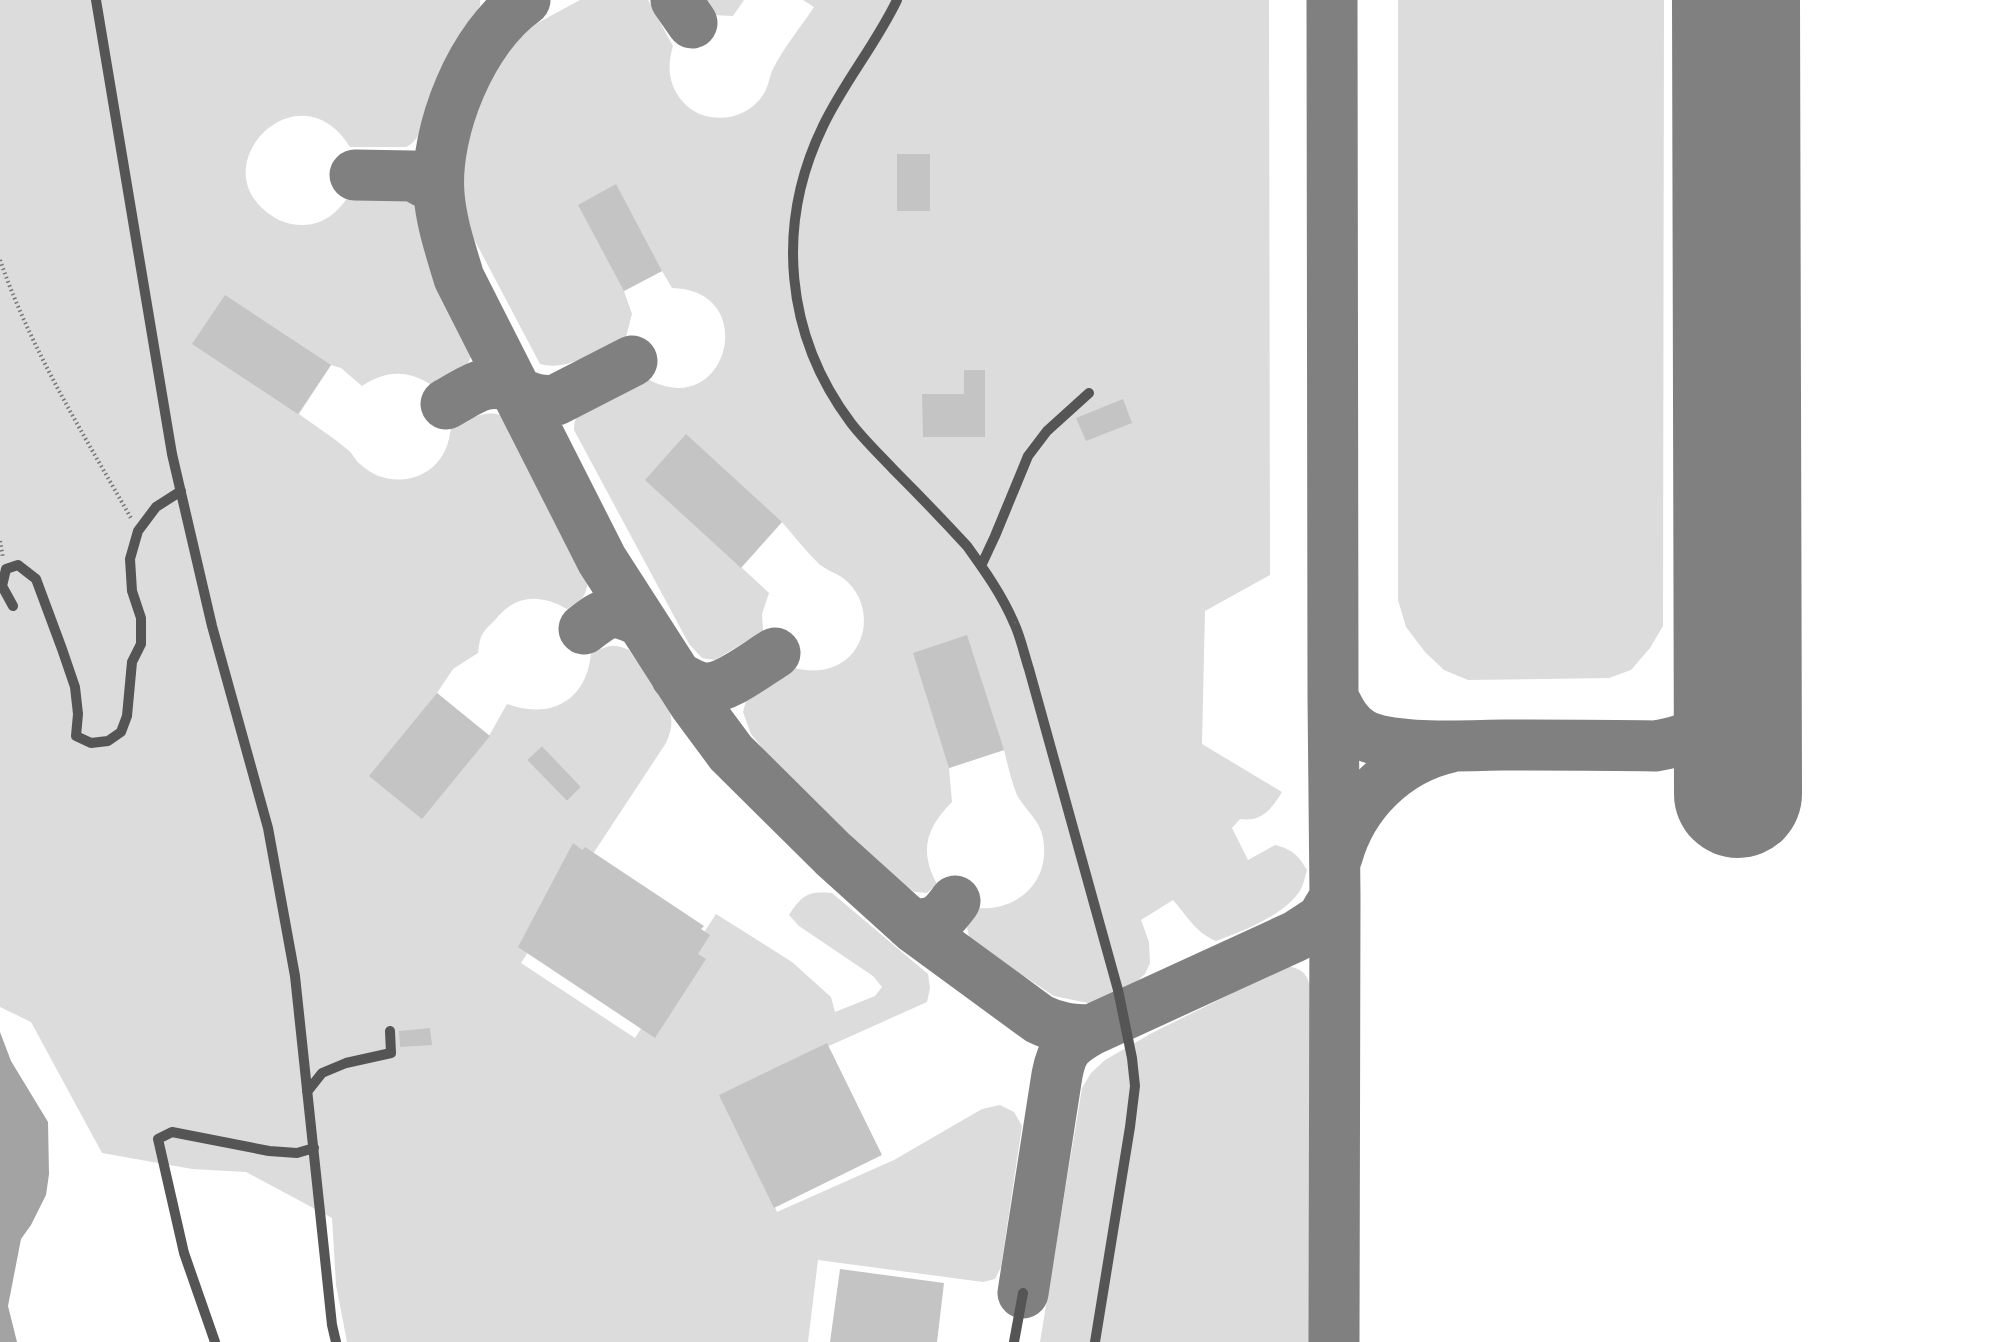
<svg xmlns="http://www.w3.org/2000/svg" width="1989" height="1342" font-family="Inter,sans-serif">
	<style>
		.green { fill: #dcdcdc; fill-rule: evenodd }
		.water { fill: #a3a3a3 }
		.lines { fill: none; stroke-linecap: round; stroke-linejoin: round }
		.taxiway { stroke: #808080; stroke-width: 51 }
		.runway { stroke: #808080; stroke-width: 128 }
		.building { fill: #c4c4c4 }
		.path { stroke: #777; stroke-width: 4; stroke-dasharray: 1.5 3; stroke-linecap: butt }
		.service { stroke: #555; stroke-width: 10 }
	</style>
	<rect width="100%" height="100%" fill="#fff"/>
	<path class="green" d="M0,0H480V6C463,36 442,64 429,97C422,114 425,138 406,147H350C301,68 208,158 262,208C274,219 286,225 303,225C326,225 343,208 352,189C365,191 402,195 411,201C423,210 423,230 427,243C435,279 453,313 471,345L472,353L468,364L430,384C406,369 384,371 362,386L341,368L331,365L299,414C315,426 333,437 348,450C353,454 355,460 360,464C379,482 407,485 429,470C444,459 450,443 451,425C470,419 495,404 511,422L588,579C586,598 583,599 567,609C539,593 515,595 495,620C491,624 485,629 482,635C479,640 479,648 478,653L453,669L437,693L489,736L507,704C550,720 587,701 591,653C608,647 611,642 629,650L669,708C673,722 672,730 666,743L521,963L635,1038L716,914L792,962L831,997L835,1012L875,996L882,987L873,976L799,926L789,915C802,895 808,891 832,893L928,974L930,988L927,1002L724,1093L777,1212L894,1160L982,1109L1000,1105L1014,1112L1022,1126L1001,1267L995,1279L983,1282L818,1260L808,1342H347L336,1285L332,1218L246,1172L192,1169L102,1153L31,1022L0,1007ZM542,746L581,787L567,801L527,760Z
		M580,0H648L673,46C667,66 668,85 683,102C704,126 746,122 763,95C769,86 769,77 773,69C784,47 801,27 814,7L803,0H1269L1270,575L1205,611L1202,744L1282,792C1271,810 1261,822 1240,819L1232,828L1248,860L1275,845C1292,849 1299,856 1307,870C1305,876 1304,883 1301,889C1287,914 1242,932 1216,941C1196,933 1187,916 1173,900L1141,920L1149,942L1150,963L1145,974L1132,986L1103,1001L1093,1004L1054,996L970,941L967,927L975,908C1017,912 1051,882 1043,838C1040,820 1025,810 1017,795C1011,781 1008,765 1004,750L949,768L952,802C926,828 919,851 937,884L927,893L915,892L897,882L784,775L751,734L743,712L747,697L794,668C814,673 835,671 850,656C871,634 868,597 843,578C836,573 826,570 819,564C806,551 794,536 782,522L741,567L769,593L762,614L763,631L715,660L702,658L689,644L574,430C574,423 575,418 580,412C590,399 630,384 646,378C726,425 763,290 672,288L662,271L624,291L632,314L626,337C600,349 569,372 540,364L474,239L463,198L464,161L471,126L484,89L502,56L532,26Z
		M703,0H744L733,16L713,15Z
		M1398,0H1664L1663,626L1650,648L1631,670L1609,678L1468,680L1444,670L1425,652L1406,627L1398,600Z
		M1287,966C1304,969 1308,975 1311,991L1312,1342H1040L1082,1088L1091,1073L1105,1060L1152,1033Z"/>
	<path class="water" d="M0,1032L11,1061L48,1122L49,1174L46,1195L31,1225L21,1239L8,1306L17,1342H0Z"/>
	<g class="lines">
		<path class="taxiway" d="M525,0C472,37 434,130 439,194C441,222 451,251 459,278L602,560L694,703L731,753L833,854L916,929L1039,1019C1057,1028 1071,1030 1091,1030
			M676,0L692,23
			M1332,0L1333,697L1335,897L1334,1342
			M355,175L413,176L430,185L439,194
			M516,391C530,398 540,402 556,400L632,361
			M446,404C472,390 484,377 514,387
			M584,629C606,612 613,607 640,621
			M676,676C686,681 696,688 707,688C727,688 758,663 775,653
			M1333,697C1340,711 1346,724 1360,733C1389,751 1469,745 1504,745C1555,745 1605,745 1655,746C1700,739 1712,725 1738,689
			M1337,857C1352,802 1396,759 1451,747
			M910,924C936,924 940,921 955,901
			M1023,1293L1057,1075C1062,1049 1068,1043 1091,1030L1296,936L1322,919L1335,897"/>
		<path class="runway" d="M1736,0L1738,794"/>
	</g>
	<path class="building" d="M897,154H930V211H897Z
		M616,184L662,271L624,291L578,205Z
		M225,295L331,365L298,414L192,344Z
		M964,370H985V437H923L922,394H964Z
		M1123,399L1132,423L1086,441L1076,418Z
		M686,434L782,522L741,568L645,480Z
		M967,635L1004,750L949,768L913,653Z
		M437,693L490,736L422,819L369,776Z
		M542,746L581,787L567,801L527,760Z
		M573,843L582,850L585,847L704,926L701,929L710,935L698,954L706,959L655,1038L518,947Z
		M430,1028L432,1045L400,1047L399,1031Z
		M827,1043L882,1155L774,1208L719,1095Z
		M840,1269L944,1283L937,1342H830Z"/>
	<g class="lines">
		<path class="path" d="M0,260C32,352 84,435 132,520
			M0,541L3,558"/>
		<path class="service" d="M96,0L172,454L212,626L268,828L295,976L332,1325L336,1342
			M897,0C876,44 844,82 823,126C775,225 785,335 851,423C864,440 880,455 894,470C919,495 943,520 967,546C985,571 1002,595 1014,623C1021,638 1024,654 1029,669L1118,990L1132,1058L1135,1086L1130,1127L1095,1342
			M981,566L995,536L1028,456L1047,431L1089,393
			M13,606L2,586L6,569L18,565L36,579L62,649L75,687L78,714L76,736L91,743L108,741L121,732L127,716L132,662L141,644V618L132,591L130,559L138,531L156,507L181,491
			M307,1092L322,1073L346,1063L391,1053L390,1031
			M215,1342L184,1253L158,1139L172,1132L269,1151L297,1153L314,1148
			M1014,1342L1023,1293"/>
	</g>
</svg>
